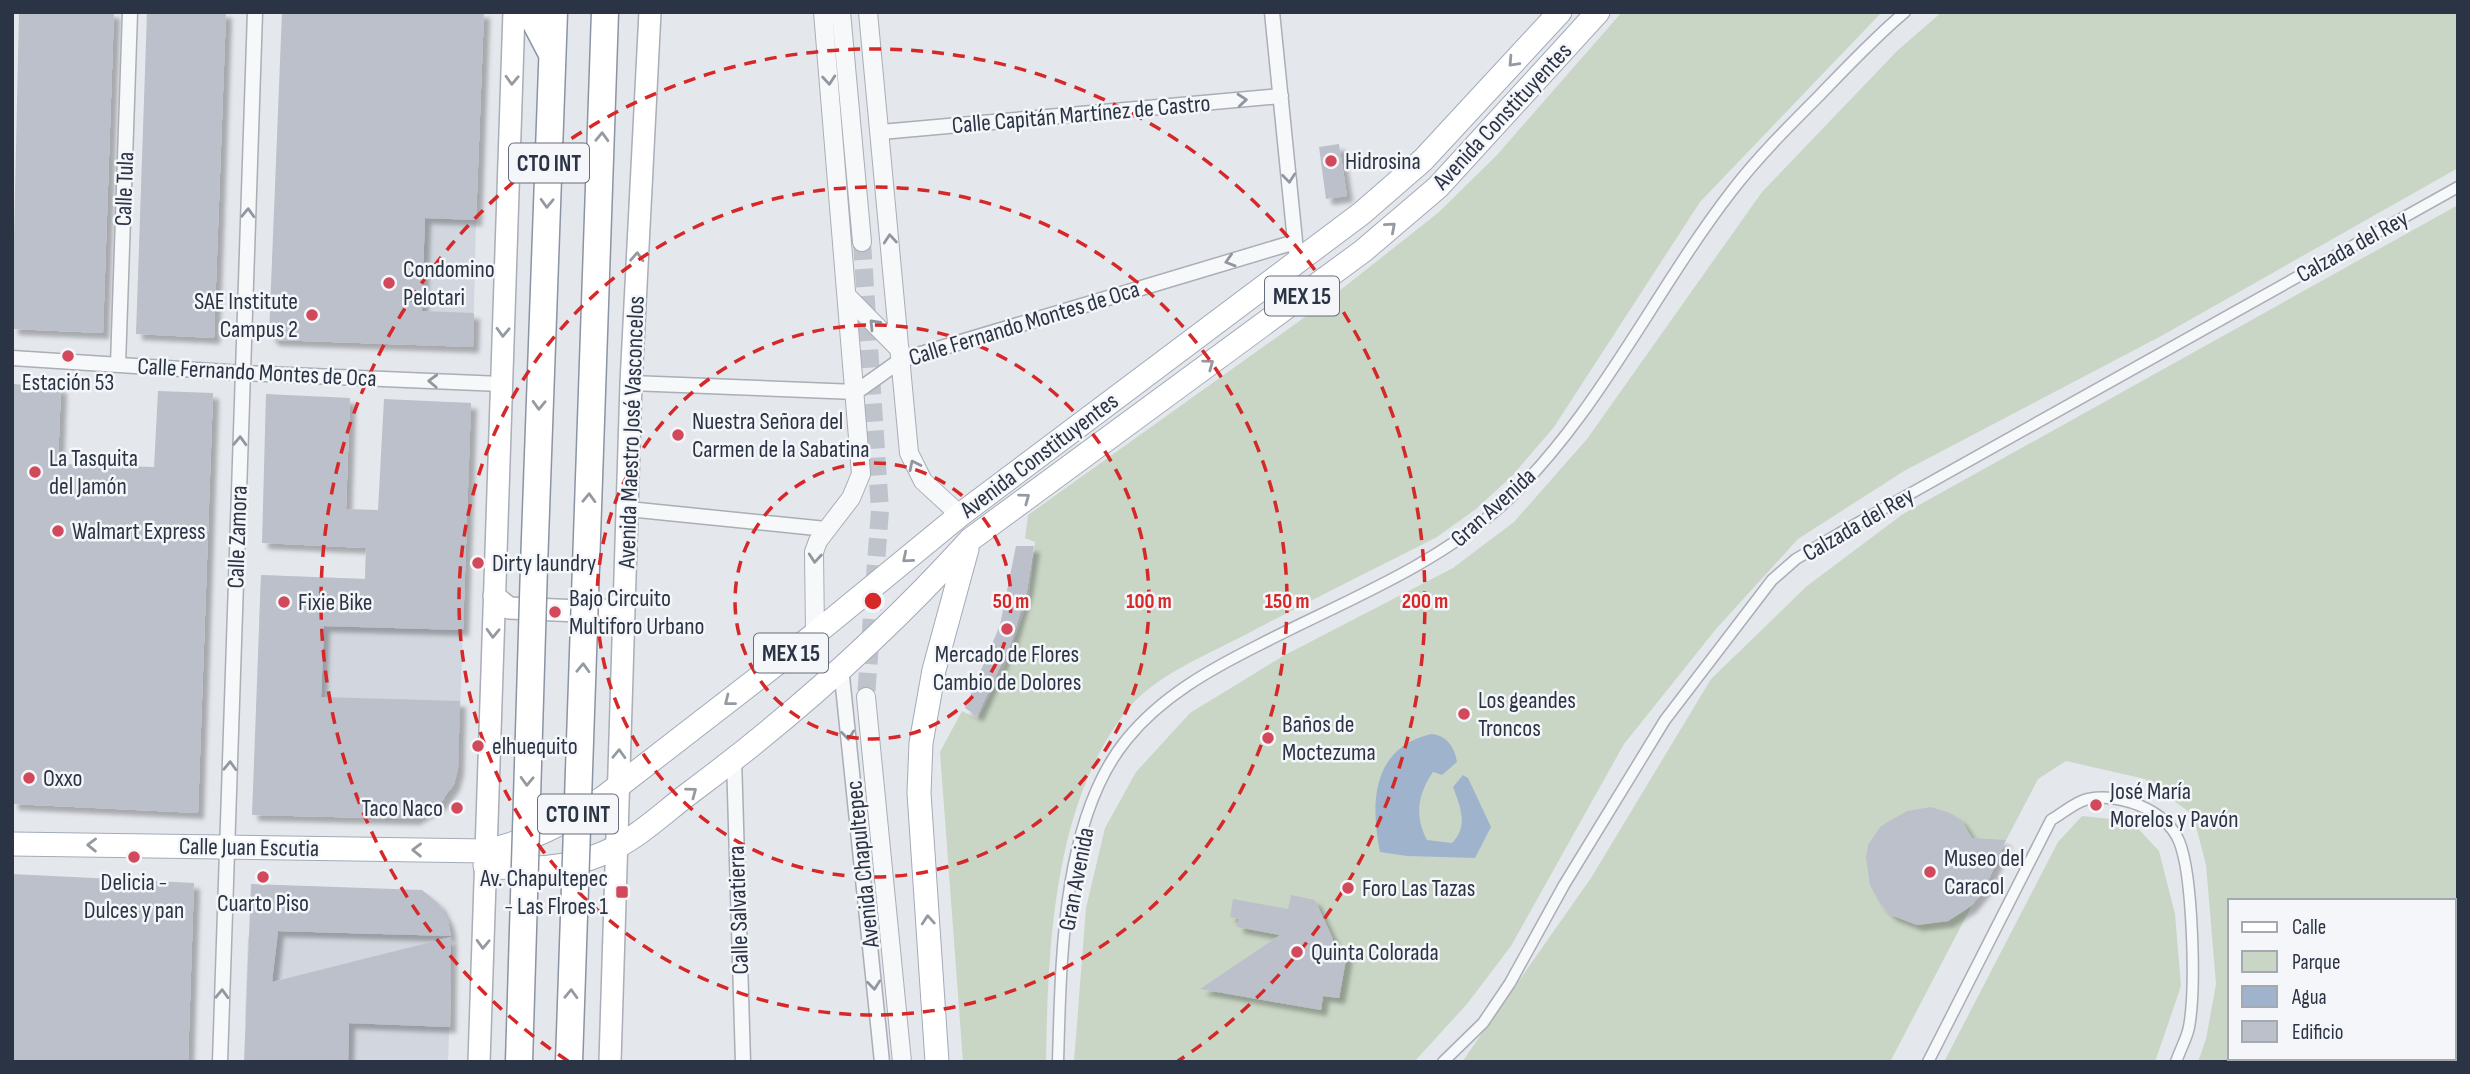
<svg xmlns="http://www.w3.org/2000/svg" width="2470" height="1074" font-family="'Sofia Sans Condensed',sans-serif">
	<style>
		.built { fill: #d2d6de }
		.green { fill: #c9d6c5 }
		.water { fill: #9fb4cc }
		.building { fill: #bbc0ca; filter: url(#shadow) }
		.lines { fill: none; stroke-linecap: round; stroke-linejoin: round }
		.tertiary-tunnel { stroke: #bfc3cb; stroke-width: 18; stroke-dasharray: 18 9; stroke-linecap: butt }
		.pedestrian-casing { stroke: #a9aeb7; stroke-width: 13 }
		.minor-casing { stroke: #a9aeb7; stroke-width: 17 }
		.tertiary-casing { stroke: #a9aeb7; stroke-width: 20 }
		.secondary-casing { stroke: #a9aeb7; stroke-width: 24 }
		.primary-casing { stroke: #a3abb8; stroke-width: 25 }
		.motorway-casing { stroke: #8b94a3; stroke-width: 29 }
		.pedestrian { stroke: #f7f8fa; stroke-width: 10 }
		.minor { stroke: #f7f8fa; stroke-width: 14 }
		.tertiary { stroke: #f7f8fa; stroke-width: 18 }
		.secondary { stroke: #fff; stroke-width: 21 }
		.primary { stroke: #fff; stroke-width: 23 }
		.motorway { stroke: #fff; stroke-width: 26 }
		.motorway-bridge-casing { stroke: #8b94a3; stroke-width: 29; stroke-linecap: butt }
		.motorway-bridge { stroke: #fff; stroke-width: 26 }
		.oneway { stroke: #959aa2 }
		.oneway2 { stroke: #9196a0 }
		.ring { fill: none; stroke: #d62828; stroke-width: 3.5; stroke-dasharray: 12 9 }
		.poi-dot { fill: #d1495b; stroke: #f4f6f9; stroke-width: 2.5 }
		.labels { text-anchor: middle; stroke-width: 5; stroke-linejoin: round; paint-order: stroke }
		.shield { fill: #f4f6f9; stroke: #676e7b; stroke-width: 2 }
		.shield-label { font-size: 23px; font-weight: bold; fill: #2b3445 }
		.street-label { font-size: 24px; fill: #2b3445; stroke: #f4f6f9 }
		.poi-label { font-size: 24px; fill: #2b3445; stroke: #f4f6f9; text-anchor: start }
		.centre { fill: #d62828; stroke: #f4f6f9; stroke-width: 3.5 }
		.ring-label { font-size: 21px; text-anchor: middle; font-weight: bold; fill: #d62828; stroke: #f4f6f9; stroke-width: 5; stroke-linejoin: round; paint-order: stroke }
	</style>
	<defs>
		<filter id="shadow"><feDropShadow dx="6" dy="6" stdDeviation="2" flood-color="#0004"/></filter>
	</defs>
	<rect width="100%" height="100%" fill="#e4e7ec"/>
	<path class="built" d="M364,12L476,220L473,347L421,345L425,218L356,216Z
		M443,402L471,403L458,769L449,794L431,811L414,819L385,820V767L321,697L324,626L259,623L261,575L365,579L368,510L412,511L441,457Z
		M422,890L439,904L448,921L452,946L448,1062H348L349,1023L245,1020L248,937L277,938V931L390,934L421,920Z"/>
	<path class="green" d="M1622,12H1882L1700,202L1554,427L1513,475L1476,509L1437,537C1372,570 1307,602 1243,636C1206,655 1153,677 1127,710C1053,804 1048,947 1046,1062H963L940,752L962,711L978,719L1006,664L1029,599L1035,542L1025,538L1028,515L1319,307L1439,212L1497,155Z
		M1942,12H2458V168L2163,335L1904,471L1798,539L1716,629L1624,744L1511,946L1467,1004L1414,1062H1074L1086,908L1105,828L1136,772L1190,713L1283,656L1453,568L1514,522L1587,439L1762,192L1898,50Z
		M2458,205V986L2454,995V901H2230V1058H2420L2418,1062H2198L2206,1039L2216,984L2206,865L2193,815L2145,779L2066,761L2038,779L1890,1062H1462L1591,878L1711,679L1807,586L1903,514Z
		M2082,816L2131,821L2159,851L2175,914L2181,986L2155,1062H1944L2058,842Z"/>
	<path class="water" d="M1431,734C1447,735 1455,748 1457,762L1442,775L1433,772C1418,794 1414,815 1427,840L1452,843C1469,826 1460,806 1453,787L1463,775L1468,778L1491,827L1475,858L1407,856L1380,852C1370,802 1372,748 1431,734Z"/>
	<path class="building" d="M19,12H114L103,333L12,329Z
		M147,12H226L214,338L136,334Z
		M282,12H484L476,220L425,218L423,272L422,311L474,313L473,347L274,340L269,335Z
		M1339,144L1347,196L1326,199L1319,147Z
		M12,384L61,387L58,464L154,467L158,391L213,393L198,813L12,804Z
		M266,394L350,398L346,509L378,510L384,399L471,403L463,630L324,626L321,697L460,701L458,769L454,784L440,804L414,819L252,815L261,575L365,579L366,548L262,543Z
		M1016,546H1034L1027,590L1011,643L977,716L965,708L1000,625Z
		M1931,807L1950,813L1961,820L1972,838L2006,840L1984,890L1971,906L1948,921L1917,925L1891,915L1880,903L1870,885L1866,858L1868,845L1881,826L1907,811Z
		M12,874L194,883L188,1062H12Z
		M251,884L422,890L439,904L448,921L451,936L278,931L272,982L451,937L450,1027L349,1023L348,1062H244Z
		M1291,895L1315,900L1333,939L1331,951L1347,954L1339,998L1323,996L1321,1010L1200,989L1280,935L1237,927L1239,919L1230,917L1233,899L1288,909Z"/>
	<g class="lines">
		<path class="tertiary-tunnel" d="M862,242L880,510L866,697"/>
		<g class="pedestrian-casing">
			<path id="pedestrian" d="M1058,1062C1061,963 1061,819 1127,739C1162,696 1211,669 1259,645C1340,603 1432,568 1500,507C1595,421 1653,293 1731,192C1757,158 1788,127 1818,97C1846,68 1874,38 1905,12
				M1443,1062L1483,1023L1510,983L1564,885L1665,720L1772,580L1796,559L1840,533L2458,187
				M1928,1062L2051,820C2062,814 2076,801 2088,799C2120,793 2165,809 2179,841C2193,875 2196,989 2189,1027C2187,1038 2180,1050 2176,1062"/>
		</g>
		<g class="minor-casing">
			<path id="minor" d="M1272,12L1296,251
				M881,132L1281,96
				M12,358L243,373L501,384
				M118,365L130,12
				M631,383L856,392L901,360L1295,242
				M628,509L826,529
				M841,667L882,1062
				M734,758L743,1062
				M220,1062L255,12"/>
		</g>
		<g class="tertiary-casing">
			<path id="tertiary" d="M841,12L862,242
				M868,12L909,453L923,481L960,515
				M848,297L900,350
				M815,634L814,552L818,541L851,498L861,474L823,12
				M866,697L902,1062"/>
		</g>
		<g class="secondary-casing">
			<path id="secondary" d="M494,596L509,608L603,612L625,603
				M479,1062L514,12
				M610,1062L631,383L650,12"/>
		</g>
		<g class="primary-casing">
			<path id="primary" d="M12,844L485,851C529,842 566,822 603,798L815,634L960,515L1362,213L1423,160L1560,12
				M485,866C527,870 565,870 604,853C635,840 661,815 687,795C788,720 886,633 971,539L1363,251L1438,187L1598,12
				M937,1062L919,793L921,743L934,670L967,549"/>
		</g>
		<g class="motorway-casing">
			<path id="motorway" d="M530,12L552,54
				M534,566L554,12
				M586,566L605,12"/>
		</g>
		<use href="#pedestrian" class="pedestrian"/>
		<use href="#minor" class="minor"/>
		<use href="#tertiary" class="tertiary"/>
		<use href="#secondary" class="secondary"/>
		<use href="#primary" class="primary"/>
		<use href="#motorway" class="motorway"/>
		<g class="motorway-bridge-casing">
			<path id="motorway-bridge" d="M519,1062L534,566
				M569,1062L586,566"/>
		</g>
		<use href="#motorway-bridge" class="motorway-bridge"/>
	</g>
	<defs><path id="oneway-chevron" d="M-2-3.5L2.5 0L-2 3.5" fill="none" stroke-width="1.6" stroke-linecap="round" stroke-linejoin="round" transform="scale(1.75)"/></defs>
	<g class="oneway">
		<use href="#oneway-chevron" transform="translate(1513 62) rotate(133)"/>
		<use href="#oneway-chevron" transform="translate(512 80) rotate(92)"/>
		<use href="#oneway-chevron" transform="translate(602 137) rotate(-88)"/>
		<use href="#oneway-chevron" transform="translate(547 203) rotate(92)"/>
		<use href="#oneway-chevron" transform="translate(1391 227) rotate(-41)"/>
		<use href="#oneway-chevron" transform="translate(637 257) rotate(-87)"/>
		<use href="#oneway-chevron" transform="translate(503 332) rotate(92)"/>
		<use href="#oneway-chevron" transform="translate(1209 364) rotate(-36)"/>
		<use href="#oneway-chevron" transform="translate(539 405) rotate(92)"/>
		<use href="#oneway-chevron" transform="translate(589 498) rotate(-88)"/>
		<use href="#oneway-chevron" transform="translate(1025 498) rotate(-36)"/>
		<use href="#oneway-chevron" transform="translate(907 558) rotate(140)"/>
		<use href="#oneway-chevron" transform="translate(493 633) rotate(92)"/>
		<use href="#oneway-chevron" transform="translate(583 668) rotate(-88)"/>
		<use href="#oneway-chevron" transform="translate(729 701) rotate(142)"/>
		<use href="#oneway-chevron" transform="translate(619 754) rotate(-88)"/>
		<use href="#oneway-chevron" transform="translate(527 781) rotate(92)"/>
		<use href="#oneway-chevron" transform="translate(692 792) rotate(-37)"/>
		<use href="#oneway-chevron" transform="translate(92 845) rotate(-179)"/>
		<use href="#oneway-chevron" transform="translate(417 850) rotate(-179)"/>
		<use href="#oneway-chevron" transform="translate(928 920) rotate(-94)"/>
		<use href="#oneway-chevron" transform="translate(483 944) rotate(92)"/>
		<use href="#oneway-chevron" transform="translate(571 994) rotate(-88)"/>
	</g>
	<g class="oneway2">
		<use href="#oneway-chevron" transform="translate(829 80) rotate(85)"/>
		<use href="#oneway-chevron" transform="translate(1242 100) rotate(-5)"/>
		<use href="#oneway-chevron" transform="translate(1289 178) rotate(84)"/>
		<use href="#oneway-chevron" transform="translate(248 213) rotate(-88)"/>
		<use href="#oneway-chevron" transform="translate(890 239) rotate(-95)"/>
		<use href="#oneway-chevron" transform="translate(1230 261) rotate(163)"/>
		<use href="#oneway-chevron" transform="translate(874 324) rotate(-134)"/>
		<use href="#oneway-chevron" transform="translate(433 381) rotate(-178)"/>
		<use href="#oneway-chevron" transform="translate(240 441) rotate(-88)"/>
		<use href="#oneway-chevron" transform="translate(914 465) rotate(-116)"/>
		<use href="#oneway-chevron" transform="translate(815 558) rotate(95)"/>
		<use href="#oneway-chevron" transform="translate(848 735) rotate(84)"/>
		<use href="#oneway-chevron" transform="translate(230 766) rotate(-88)"/>
		<use href="#oneway-chevron" transform="translate(874 985) rotate(84)"/>
		<use href="#oneway-chevron" transform="translate(222 994) rotate(-88)"/>
	</g>
	<g class="ring">
		<circle cx="873" cy="601" r="138"/>
		<circle cx="873" cy="601" r="276"/>
		<circle cx="873" cy="601" r="414"/>
		<path d="M568 1061A552 552 0 1 1 1178 1061"/>
	</g>
	<g class="poi-dot">
		<circle cx="1331" cy="161" r="7"/>
		<circle cx="389" cy="283" r="7"/>
		<circle cx="312" cy="315" r="7"/>
		<circle cx="68" cy="356" r="7"/>
		<circle cx="678" cy="435" r="7"/>
		<circle cx="35" cy="472" r="7"/>
		<circle cx="58" cy="531" r="7"/>
		<circle cx="478" cy="563" r="7"/>
		<circle cx="284" cy="602" r="7"/>
		<circle cx="555" cy="612" r="7"/>
		<circle cx="1007" cy="629" r="7"/>
		<circle cx="1464" cy="714" r="7"/>
		<circle cx="1268" cy="738" r="7"/>
		<circle cx="478" cy="746" r="7"/>
		<circle cx="29" cy="778" r="7"/>
		<circle cx="2096" cy="805" r="7"/>
		<circle cx="457" cy="808" r="7"/>
		<circle cx="134" cy="857" r="7"/>
		<circle cx="1930" cy="872" r="7"/>
		<circle cx="263" cy="877" r="7"/>
		<circle cx="1348" cy="888" r="7"/>
		<rect x="615" y="885" width="14" height="14" rx="3.5"/>
		<circle cx="1297" cy="952" r="7"/>
	</g>
	<g class="labels">
		<g class="shield">
			<rect x="509" y="143.5" width="80" height="39" rx="5"/>
			<rect x="1265" y="276.5" width="74" height="39" rx="5"/>
			<rect x="754" y="633.5" width="74" height="39" rx="5"/>
			<rect x="538" y="794.5" width="80" height="39" rx="5"/>
		</g>
		<g class="shield-label">
			<text x="549" y="171">CTO INT</text>
			<text x="1302" y="304">MEX 15</text>
			<text x="791" y="661">MEX 15</text>
			<text x="578" y="822">CTO INT</text>
		</g>
		<g class="street-label">
			<text transform="translate(1081 114) rotate(-5)" y="8">Calle Capitán Martínez de Castro</text>
			<text transform="translate(1502 116) rotate(-47)" y="8">Avenida Constituyentes</text>
			<text transform="translate(124 189) rotate(-88)" y="8">Calle Tula</text>
			<text transform="translate(2352 246) rotate(-29)" y="8">Calzada del Rey</text>
			<text transform="translate(1024 323) rotate(-17)" y="8">Calle Fernando Montes de Oca</text>
			<text transform="translate(257 372) rotate(3)" y="8">Calle Fernando Montes de Oca</text>
			<text transform="translate(631 432) rotate(-88)" y="8">Avenida Maestro José Vasconcelos</text>
			<text transform="translate(1039 455) rotate(-37)" y="8">Avenida Constituyentes</text>
			<text transform="translate(1493 507) rotate(-42)" y="8">Gran Avenida</text>
			<text transform="translate(1858 524) rotate(-30)" y="8">Calzada del Rey</text>
			<text transform="translate(237 537) rotate(-88)" y="8">Calle Zamora</text>
			<text transform="translate(249 847) rotate(1)" y="8">Calle Juan Escutia</text>
			<text transform="translate(862 864) rotate(-96)" y="8">Avenida Chapultepec</text>
			<text transform="translate(1076 879) rotate(-79)" y="8">Gran Avenida</text>
			<text transform="translate(738 910) rotate(-92)" y="8">Calle Salvatierra</text>
		</g>
		<g class="poi-label">
			<text x="1345" y="169">Hidrosina</text>
			<text x="403" y="277">Condomino<tspan x="403" dy="28">Pelotari</tspan></text>
			<text x="298" y="309" text-anchor="end">SAE Institute<tspan x="298" dy="28">Campus 2</tspan></text>
			<text x="68" y="390" text-anchor="middle">Estación 53</text>
			<text x="692" y="429">Nuestra Señora del<tspan x="692" dy="28">Carmen de la Sabatina</tspan></text>
			<text x="49" y="466">La Tasquita<tspan x="49" dy="28">del Jamón</tspan></text>
			<text x="72" y="539">Walmart Express</text>
			<text x="492" y="571">Dirty laundry</text>
			<text x="569" y="606">Bajo Circuito<tspan x="569" dy="28">Multiforo Urbano</tspan></text>
			<text x="298" y="610">Fixie Bike</text>
			<text x="1007" y="662" text-anchor="middle">Mercado de Flores<tspan x="1007" dy="28">Cambio de Dolores</tspan></text>
			<text x="1478" y="708">Los geandes<tspan x="1478" dy="28">Troncos</tspan></text>
			<text x="1282" y="732">Baños de<tspan x="1282" dy="28">Moctezuma</tspan></text>
			<text x="492" y="754">elhuequito</text>
			<text x="43" y="786">Oxxo</text>
			<text x="2110" y="799">José María<tspan x="2110" dy="28">Morelos y Pavón</tspan></text>
			<text x="443" y="816" text-anchor="end">Taco Naco</text>
			<text x="1944" y="866">Museo del<tspan x="1944" dy="28">Caracol</tspan></text>
			<text x="608" y="886" text-anchor="end">Av. Chapultepec<tspan x="608" dy="28">- Las Flroes 1</tspan></text>
			<text x="134" y="890" text-anchor="middle">Delicia -<tspan x="134" dy="28">Dulces y pan</tspan></text>
			<text x="1362" y="896">Foro Las Tazas</text>
			<text x="263" y="911" text-anchor="middle">Cuarto Piso</text>
			<text x="1311" y="960">Quinta Colorada</text>
		</g>
	</g>
	<circle cx="873" cy="601" r="10" class="centre"/>
	<g class="ring-label">
		<text x="1011" y="608">50 m</text>
		<text x="1149" y="608">100 m</text>
		<text x="1287" y="608">150 m</text>
		<text x="1425" y="608">200 m</text>
	</g>
	<rect width="2470" height="1074" fill="none" stroke="#2b3445" stroke-width="28"/>
	<rect x="2228" y="899" width="228" height="161" fill="#f4f6f9" stroke="#a4a8b1" stroke-width="2"/>
	<rect x="2242" y="922" width="35" height="10" fill="#ffffff" stroke="#a4a8b1" stroke-width="2"/>
	<text x="2292" y="934" font-size="21" fill="#2b3445">Calle</text>
	<rect x="2242" y="951" width="35" height="21" fill="#c9d6c5" stroke="#a4a8b1" stroke-width="2"/>
	<text x="2292" y="969" font-size="21" fill="#2b3445">Parque</text>
	<rect x="2242" y="986" width="35" height="21" fill="#9fb4cc" stroke="#a4a8b1" stroke-width="2"/>
	<text x="2292" y="1004" font-size="21" fill="#2b3445">Agua</text>
	<rect x="2242" y="1021" width="35" height="21" fill="#bbc0ca" stroke="#a4a8b1" stroke-width="2"/>
	<text x="2292" y="1039" font-size="21" fill="#2b3445">Edificio</text>
</svg>
